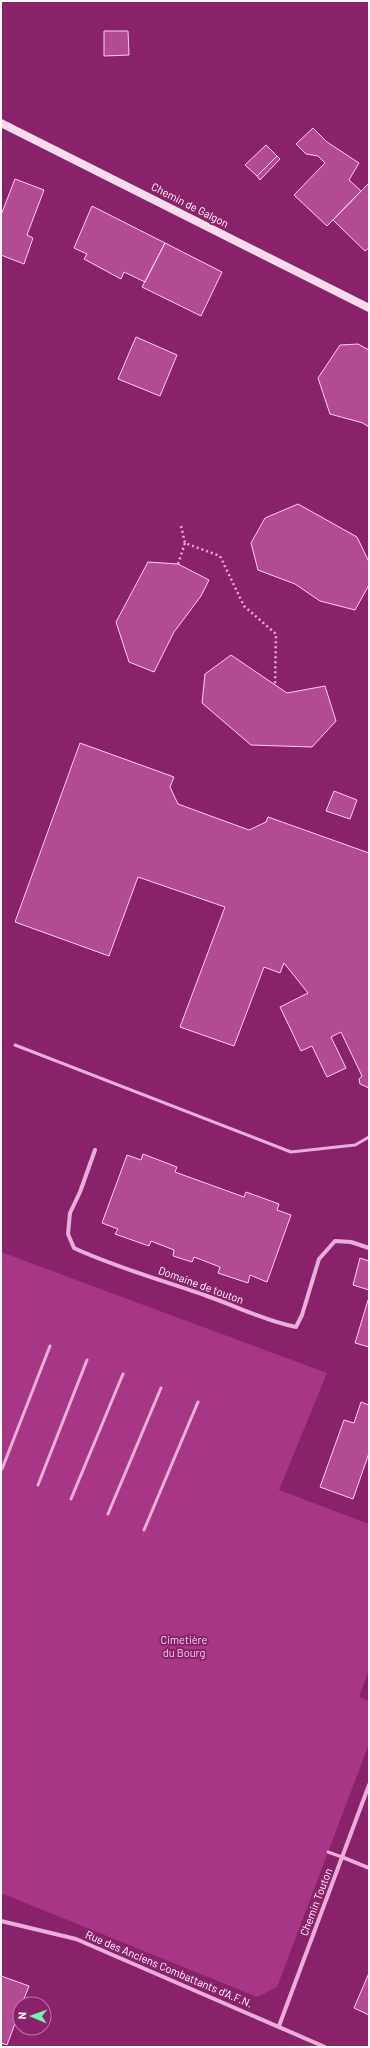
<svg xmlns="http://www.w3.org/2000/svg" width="370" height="2048" font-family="Barlow,sans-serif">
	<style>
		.green { fill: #a73687 }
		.building { fill: #b24b94; stroke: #f8d3ed }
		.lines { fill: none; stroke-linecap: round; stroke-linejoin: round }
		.path { stroke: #ebaed9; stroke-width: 2.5; stroke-dasharray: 2 3; stroke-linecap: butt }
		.service { stroke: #ebaed9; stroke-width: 3 }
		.minor { stroke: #ebaed9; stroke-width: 4 }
		.secondary { stroke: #f8daef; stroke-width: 8 }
		.labels { text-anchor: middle; stroke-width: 4; stroke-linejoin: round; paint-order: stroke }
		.street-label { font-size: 11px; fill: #fff; stroke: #8a226b }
		.park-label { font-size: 11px; fill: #f8d3ed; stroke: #8a226b }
	</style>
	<rect width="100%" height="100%" fill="#8a226b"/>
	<path class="green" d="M1,1252L327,1373L279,1490L369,1524V1669L359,1697L369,1701V1744L277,1987L257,1997L1,1893Z"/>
	<path class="building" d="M104,31H128L129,55L104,56Z
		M313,128L327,142L359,163L349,180L361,191L327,226L294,195L325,163L318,156L306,154L296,144Z
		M266,145L277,156L257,176L245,165Z
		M277,156L280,159L260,180L257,176Z
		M15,179L44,190L27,235L33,238L24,264L1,255V215Z
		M369,183V248L365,251L333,220Z
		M92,206L165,243L145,282L124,272L121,279L84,259L87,254L74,248Z
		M165,243L222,272L201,316L142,287Z
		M136,337L177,355L160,396L118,379Z
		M358,344L369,350V427L363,423L330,414L318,378L340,345Z
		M298,504L357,537L369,562V585L355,610L320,601L295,584L258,570L251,543L265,518Z
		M148,562L178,564L209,580L201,596L174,632L154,672L129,662L116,622Z
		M231,655L287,693L325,686L336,721L312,747L251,745L202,703L205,674Z
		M80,743L174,777L170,787L178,804L249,830L266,822L268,817L369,853V1088L360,1084L359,1079L362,1076L341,1032L331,1037L346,1068L327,1077L312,1046L301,1051L280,1007L308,993L284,963L280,973L264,967L234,1046L180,1027L225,907L138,877L109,956L15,922Z
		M334,791L357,800L350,819L326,811Z
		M143,1154L177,1167L175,1172L244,1197L246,1192L279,1204L277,1210L291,1215L267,1282L250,1275L248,1283L218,1273L220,1267L194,1257L192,1262L173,1256L174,1250L151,1241L149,1246L115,1234L118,1229L102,1223L127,1155L141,1160Z
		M360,1258L369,1261V1290L353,1285Z
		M369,1297V1347L355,1343Z
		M361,1402L369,1405V1453L353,1499L320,1487L344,1420L354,1423Z
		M369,1973V2015L354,2008Z
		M1,1976L29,1986L22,2004H20V2010L7,2045L1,2043Z"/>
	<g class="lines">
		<path class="path" d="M181,526L185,543L220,556L244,606L276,634L275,686
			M178,564L185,543"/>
		<path class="service" d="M15,1045L291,1152L355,1145L369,1137
			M2,1469L50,1346
			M38,1485L87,1360
			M71,1499L123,1374
			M108,1514L161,1388
			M144,1530L198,1402
			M328,1852L342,1857"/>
		<path class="minor" d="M95,1150L80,1192L70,1213L68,1234L74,1248C117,1268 162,1280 207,1296C236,1306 265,1321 296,1327L302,1315L319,1259L335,1241L351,1242L369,1248
			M342,1857L369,1868
			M1,1921L76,1939L325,2047
			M279,2026L369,1785"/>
		<path class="secondary" d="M1,123L369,308"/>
	</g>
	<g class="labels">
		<g class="street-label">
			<text transform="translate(190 205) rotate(27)" y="4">Chemin de Galgon</text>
			<text transform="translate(201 1285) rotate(20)" y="4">Domaine de touton</text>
			<text transform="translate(316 1902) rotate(-69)" y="4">Chemin Touton</text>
			<text transform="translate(169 1969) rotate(23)" y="4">Rue des Anciens Combattants d'A.F.N.</text>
		</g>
		<g class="park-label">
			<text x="184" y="1644">Cimetière<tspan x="184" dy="13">du Bourg</tspan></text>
		</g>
	</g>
	<rect width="370" height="2048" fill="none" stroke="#ffffff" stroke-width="4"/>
	<g transform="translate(32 2016) rotate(272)"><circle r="19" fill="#8a226b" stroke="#b97aa6"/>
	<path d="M0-3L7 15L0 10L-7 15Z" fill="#70f7ad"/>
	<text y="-6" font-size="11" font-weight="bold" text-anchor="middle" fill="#ffffff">N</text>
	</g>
</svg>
